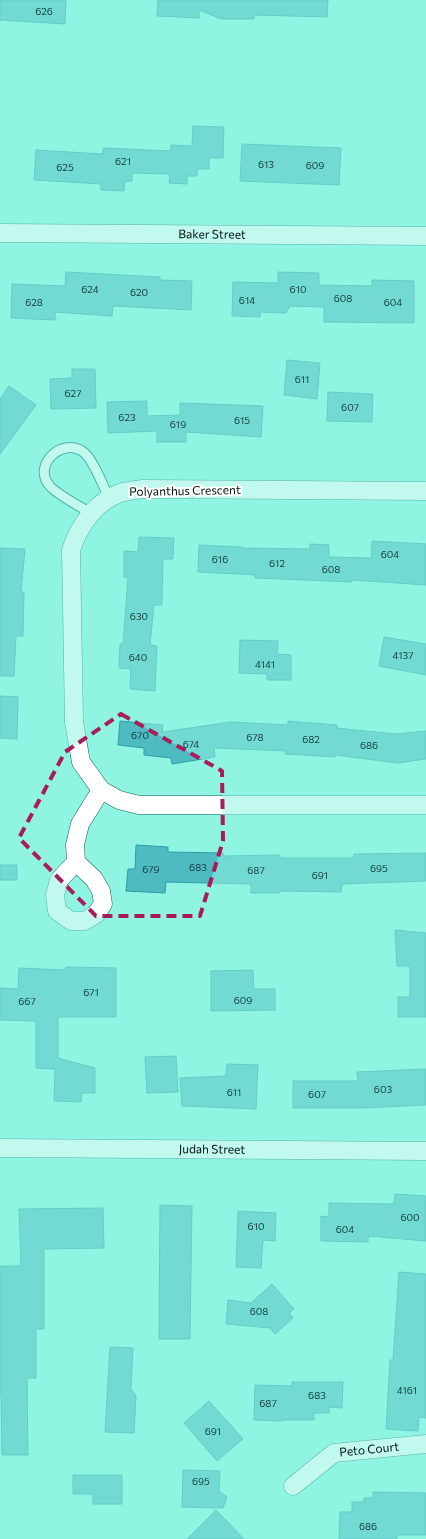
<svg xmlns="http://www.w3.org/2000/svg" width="426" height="1539" font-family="Commissioner,sans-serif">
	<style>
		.building { fill: #4ebac1; stroke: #2c9fa6 }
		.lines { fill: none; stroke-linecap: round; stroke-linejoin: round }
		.service-casing { stroke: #0d6559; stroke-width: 11 }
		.minor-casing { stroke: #0d6559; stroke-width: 19 }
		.service { stroke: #fff; stroke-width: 9 }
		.minor { stroke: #fff; stroke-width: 18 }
		.marked { fill: none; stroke: #a91b5a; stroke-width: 4; stroke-dasharray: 10 6; stroke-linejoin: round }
		.labels { text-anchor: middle; stroke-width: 4; stroke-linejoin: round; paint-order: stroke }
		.number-label { font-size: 10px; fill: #143c3c }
		.street-label { font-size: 12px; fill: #00120f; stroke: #fff }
	</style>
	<rect width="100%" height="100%" fill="#90f4e2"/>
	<path class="building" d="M0,0H66L65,24L0,20Z
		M158,0H328L327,17L254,15V19H221L199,10V18L157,16Z
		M193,126L224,127L223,158H209V169H197V176H187V184L169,183L170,174L132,173V181H125L124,191L101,190V184L34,180L36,150L103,154V148L171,151V145L192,146Z
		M242,144L341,148L339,185L240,181Z
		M66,272L160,277V280L192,281L191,310L113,306L112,316L55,312V320L11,318L12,284L65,286Z
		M278,272L319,273V285L372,286V280L414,281V323L324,322V307L290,306L286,313L260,312V317L232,316L233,282L278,283Z
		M287,360L320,363L317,399L284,395Z
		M72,369H95L96,408L51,409L50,379L72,378Z
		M9,386L36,405L0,454V399Z
		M328,392L373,394L372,422L327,421Z
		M147,401V416L180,415V403L263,406L261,437L186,432V442H157V431L108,433L107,402Z
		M139,537L174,538L173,559H163L162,605H154L150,645L157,646L155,691L130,689L131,669L119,668L120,644H123L128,578L124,577V551L138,552Z
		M372,541L426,544V585L352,580V582L255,578V575L198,572L199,545L242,547V548L310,549V544L329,545V557L371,558Z
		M0,548L25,549L21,592H24L23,636H16L14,676H0Z
		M384,637L426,644V675L379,666Z
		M240,640L278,641L277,654L291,655V680H267V674L239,673Z
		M0,696L18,697L17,739L0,738Z
		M120,721L163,725L162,732L231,722L288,725V721L337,725V728L395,734L426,731V759L398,763L335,755V757L285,754L286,751L214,748L215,757L172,764L171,758L144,755V748L118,745Z
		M136,845L168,847V852L223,853V856L280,855V858H354V854L426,853V881L342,884L341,892L280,891V893H251V884L166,882L165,893L126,891L128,869H135Z
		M0,865H17V880H0Z
		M395,930L426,933V1017H398V997H410V966H397Z
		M66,967L116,968V1017H58V1058L95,1068V1093H82L81,1102L54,1101L55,1069L36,1068V1021L0,1020V988L18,989L19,968L66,970Z
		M253,970L254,989H275V1010L211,1011V971Z
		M176,1056L178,1092L147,1093L145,1057Z
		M227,1064L258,1065L256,1109L182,1106L180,1078L226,1076Z
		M426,1069V1105L361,1108H293V1081H358L357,1072Z
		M395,1194L426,1196V1241L368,1236V1242L321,1241V1216L329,1217V1203L394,1204Z
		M160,1205L192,1206L190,1339H159Z
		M103,1208L104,1248L44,1249V1329H36V1378H27L28,1455H2L1,1393H0V1266H21L19,1209Z
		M238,1211L276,1213L275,1241L263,1240L261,1268L236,1267Z
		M399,1272L426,1274V1418L419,1417L418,1431L386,1429L390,1360H393Z
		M272,1284L294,1309L289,1313L293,1318L275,1334L270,1328L226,1324L228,1300L251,1303Z
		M110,1347L133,1348L131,1389L136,1396L134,1433L105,1432Z
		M292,1382H343L342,1408L329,1407V1413H314V1420H282L281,1421L254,1420L255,1385L292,1386Z
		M209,1401L243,1439L217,1461L184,1423Z
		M183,1470L220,1471L219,1491L227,1497L223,1508L182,1507Z
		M73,1475H122V1504H93V1494H73Z
		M373,1492L426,1493V1535H397V1539H339L340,1512H352V1502H364V1498H373Z
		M216,1510L244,1539H187Z"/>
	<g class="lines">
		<g class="service-casing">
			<path id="service" d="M91,513C82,508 54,492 49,485C33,465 61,438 82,451C93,458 103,486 109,498"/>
		</g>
		<g class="minor-casing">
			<g id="minor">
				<path id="s1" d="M0,233L426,236"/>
				<path d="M426,491L143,489C136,490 127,491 120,493C95,502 79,526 71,550L74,722L81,762L101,790L119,800L139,805H426"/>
				<path d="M76,862L94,879L101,891L103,904L96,914L85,921H71L57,911L55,895L59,880L76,862L75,845L80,824L101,790"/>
				<path id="s2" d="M0,1148L426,1151"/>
				<path id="s3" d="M293,1486L334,1453L426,1444"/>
			</g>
		</g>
		<use href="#service" class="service"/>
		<use href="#minor" class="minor"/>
	</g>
	<path d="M0 0H426V1539H0ZM121,714L222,771L223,841L200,916H96L19,838L65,752Z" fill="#90f4e2" fill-opacity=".55" fill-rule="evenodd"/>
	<path class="marked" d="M121,714L222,771L223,841L200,916H96L19,838L65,752Z"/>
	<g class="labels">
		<g class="number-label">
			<text x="44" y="15">626</text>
			<text x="123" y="165">621</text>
			<text x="266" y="168">613</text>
			<text x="315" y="169">609</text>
			<text x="65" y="171">625</text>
			<text x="90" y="293">624</text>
			<text x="298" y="293">610</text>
			<text x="139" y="296">620</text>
			<text x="343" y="302">608</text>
			<text x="247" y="304">614</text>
			<text x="34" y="306">628</text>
			<text x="393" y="306">604</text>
			<text x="302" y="383">611</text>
			<text x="73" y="397">627</text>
			<text x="350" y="411">607</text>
			<text x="127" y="421">623</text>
			<text x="242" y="424">615</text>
			<text x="178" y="428">619</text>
			<text x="390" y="558">604</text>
			<text x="220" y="563">616</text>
			<text x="277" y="567">612</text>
			<text x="331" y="573">608</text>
			<text x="139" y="620">630</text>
			<text x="403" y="659">4137</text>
			<text x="138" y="661">640</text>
			<text x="265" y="668">4141</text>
			<text x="140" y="739">670</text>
			<text x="255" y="741">678</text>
			<text x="311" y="743">682</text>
			<text x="191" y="748">674</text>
			<text x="369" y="749">686</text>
			<text x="198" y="871">683</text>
			<text x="379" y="872">695</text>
			<text x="151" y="873">679</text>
			<text x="256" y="874">687</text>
			<text x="320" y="879">691</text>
			<text x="91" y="996">671</text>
			<text x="243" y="1004">609</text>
			<text x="27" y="1005">667</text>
			<text x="383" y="1093">603</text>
			<text x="234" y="1096">611</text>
			<text x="317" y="1098">607</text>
			<text x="410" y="1221">600</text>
			<text x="256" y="1230">610</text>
			<text x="345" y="1233">604</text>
			<text x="259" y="1315">608</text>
			<text x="407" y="1394">4161</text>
			<text x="317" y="1399">683</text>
			<text x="268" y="1407">687</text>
			<text x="213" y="1435">691</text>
			<text x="201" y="1485">695</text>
			<text x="368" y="1530">686</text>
		</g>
		<g class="street-label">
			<text dy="4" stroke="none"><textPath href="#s1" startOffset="212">Baker Street</textPath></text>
			<text transform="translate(185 491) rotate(-1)" y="4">Polyanthus Crescent</text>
			<text dy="4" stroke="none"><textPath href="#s2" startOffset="212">Judah Street</textPath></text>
			<text dy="4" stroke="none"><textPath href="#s3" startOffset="88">Peto Court</textPath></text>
		</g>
	</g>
</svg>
